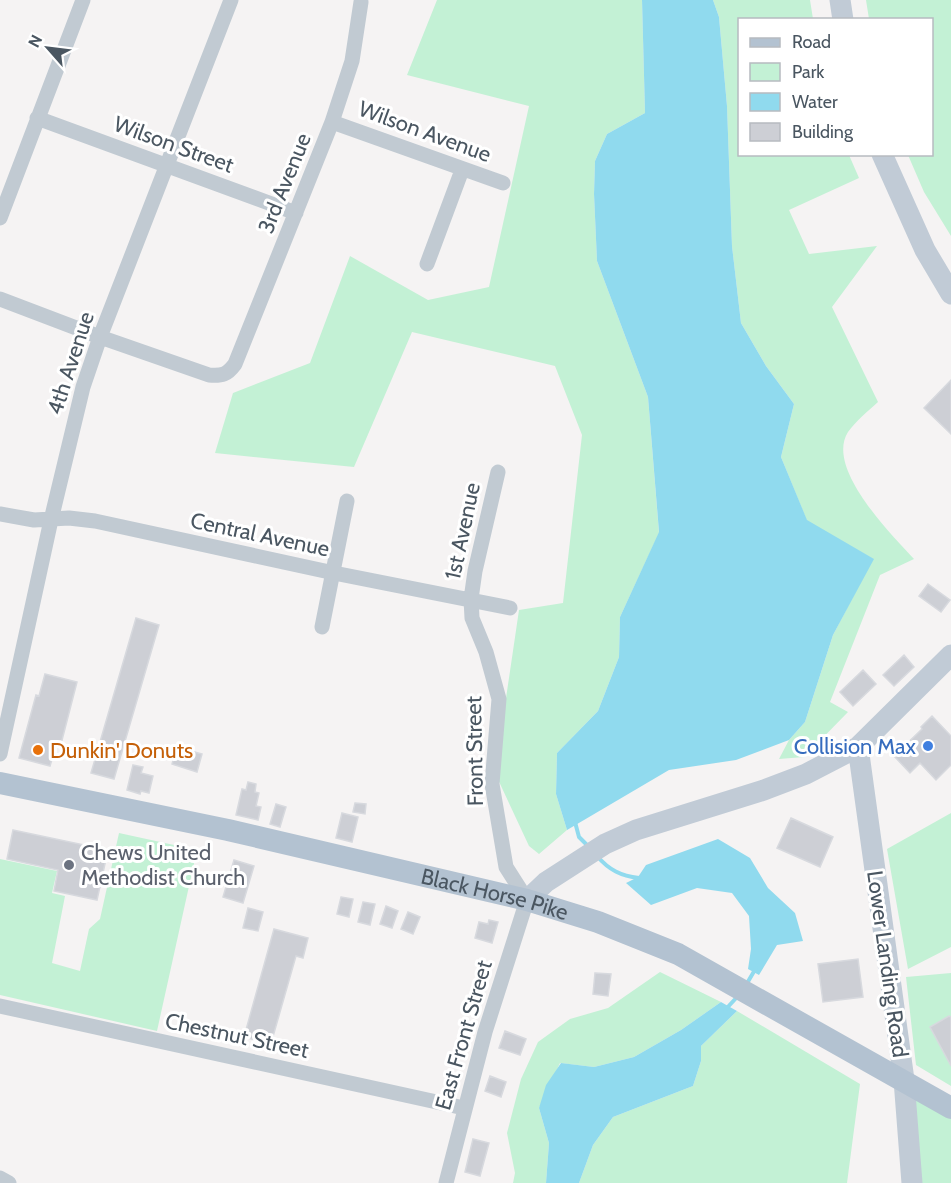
<svg xmlns="http://www.w3.org/2000/svg" width="951" height="1183" font-family="Cabin,sans-serif">
	<style>
		.green { fill: #c3f1d5 }
		.water { fill: #90daee }
		.lines { fill: none; stroke-linecap: round; stroke-linejoin: round }
		.stream { stroke: #90daee; stroke-width: 4 }
		.building { fill: #cdcfd5; stroke: #d7d9de; stroke-width: 1.5 }
		.street { stroke: #c1cad2; stroke-width: 15 }
		.secondary { stroke: #c1cbd6; stroke-width: 21 }
		.primary { stroke: #b3c2d1; stroke-width: 22 }
		.shop-dot { fill: #3f7fe0; stroke: #fff; stroke-width: 2 }
		.food-dot { fill: #e8710a; stroke: #fff; stroke-width: 2 }
		.worship-dot { fill: #6b7280; stroke: #fff; stroke-width: 2 }
		.labels { text-anchor: middle; stroke-width: 6; stroke-linejoin: round; paint-order: stroke }
		.street-label { font-size: 22px; fill: #4a5661; stroke: #fff }
		.shop-label { font-size: 22px; fill: #366cbe; stroke: #fff; text-anchor: end }
		.food-label { font-size: 22px; fill: #c56008; stroke: #fff; text-anchor: start }
		.worship-label { font-size: 22px; fill: #5b616d; stroke: #fff; text-anchor: start }
	</style>
	<rect width="100%" height="100%" fill="#f5f3f3"/>
	<path class="green" d="M437,0H642L645,113L607,134L595,161L594,194L597,261L648,397L659,533L620,617L619,657L598,711L557,753L556,794L567,830L539,854L529,846L495,773L519,610L563,603L582,435L555,366L412,332L354,467L215,453L233,393L310,363L350,256L428,300L489,287L529,106L407,75Z
		M713,0H810L813,19L740,20V154L849,155L859,178L789,210L809,254L877,246L832,307L878,402C868,411 856,421 848,432C825,468 891,534 914,559L880,575L830,702L848,712L804,757L779,759L789,740L805,722L833,635L873,559L807,521L781,457L794,404L766,366L741,323L732,246L727,106L719,17Z
		M866,0H951V236L924,192L908,155L932,154V20L869,19Z
		M951,813V947L908,969L887,849Z
		M119,833L197,850L157,1031L0,995V859L57,871L52,893L65,896L52,963L80,971L89,929L100,919Z
		M660,972L721,1002L681,1030L634,1057L594,1067L560,1063L539,1108L549,1143L546,1183H513L515,1173L507,1133L521,1079L538,1042L570,1019L608,1008Z
		M951,973V1086L916,1065L906,977Z
		M737,1011L860,1084L847,1183H579L593,1145L613,1117L693,1086L701,1061V1046Z
		M904,1080L951,1108V1183H912Z"/>
	<path class="water" d="M642,0H713L719,17L727,106L732,246L741,323L766,366L794,404L781,457L807,520L874,559L833,635L805,722L789,740L736,760L669,770L567,830L556,794L557,753L598,711L619,657L620,617L659,532L648,397L597,261L594,194L595,161L607,134L645,113Z
		M718,839L750,858L768,888L795,913L803,941L777,945L759,975L748,969L751,949L749,916L732,893L697,888L651,905L626,883L638,877L646,865Z
		M721,1002L737,1011L701,1046V1061L693,1086L613,1117L593,1145L579,1183H546L549,1143L539,1108L546,1085L561,1063L594,1067L634,1057L681,1030Z"/>
	<g class="lines">
		<path class="stream" d="M575,822L579,837L588,846
			M597,856C609,870 621,876 639,878
			M746,985L756,968
			M725,1010L738,996"/>
	</g>
	<path class="building" d="M951,380V434L924,408Z
		M928,584L950,600L941,612L919,596Z
		M136,618L159,625L114,779L91,773Z
		M904,655L914,667L894,686L883,675Z
		M863,670L876,684L853,706L840,692Z
		M45,674L77,682L61,744L57,743L50,766L19,758L36,695L39,696Z
		M932,716L951,736V765L936,780L920,763L910,773L894,756L922,729L921,727Z
		M177,747L202,754L197,772L172,764Z
		M133,765L143,767L141,773L153,776L149,793L141,791L140,794L127,790Z
		M248,782L256,784L255,792L259,793L256,806L261,807L258,820L236,815L242,789L246,790Z
		M355,803L366,804L365,814L353,812Z
		M276,804L286,807L280,827L270,824Z
		M342,813L358,817L352,842L336,838Z
		M791,818L833,837L820,867L777,848Z
		M13,830L108,850L97,900L54,891L58,870L7,859Z
		M234,860L254,866L243,903L223,897Z
		M341,897L353,899L349,917L337,914Z
		M363,902L375,904L370,925L358,922Z
		M386,906L398,911L392,928L380,924Z
		M248,908L263,912L258,931L243,928Z
		M408,912L420,917L413,934L401,929Z
		M489,920L498,922L492,943L475,938L479,922L488,924Z
		M274,929L308,938L303,958L296,956L270,1047L255,1043V1040L244,1037Z
		M858,959L863,997L823,1002L818,964Z
		M595,973L611,974L608,996L593,994Z
		M949,1016L951,1017V1066L930,1027Z
		M505,1031L526,1039L520,1055L499,1048Z
		M490,1076L506,1082L501,1097L485,1091Z
		M473,1139L489,1143L480,1176L465,1172Z"/>
	<g class="lines">
		<path class="street" d="M37,118L296,213
			M332,122L503,183
			M0,218L83,0
			M427,264L462,170
			M0,299L100,337L209,375C222,376 227,375 235,364L332,122L352,61L361,2
			M0,514L34,520L69,518L95,521L334,573L510,608
			M322,627L347,501
			M0,754L51,520L83,387L100,337L231,0
			M0,1006L464,1108
			M0,1178L9,1183
			M446,1183L485,1032L527,900L506,867L492,784L499,699L486,652L472,618L471,599L475,571L498,472"/>
		<path class="secondary" d="M840,0L843,20
			M882,154L925,250L951,294
			M858,747L904,1080L912,1183
			M527,900L546,882L605,844L636,830L764,790L806,774L858,747L951,655"/>
		<path class="primary" id="s1" d="M0,783L228,830L527,900L598,922L678,954L951,1108"/>
	</g>
	<circle class="shop-dot" cx="928" cy="746" r="6"/>
	<circle class="food-dot" cx="38" cy="750" r="6"/>
	<circle class="worship-dot" cx="69" cy="865" r="6"/>
	<g class="labels">
		<g class="street-label">
			<text transform="translate(425 131) rotate(20)" y="8">Wilson Avenue</text>
			<text transform="translate(174 144) rotate(20)" y="8">Wilson Street</text>
			<text transform="translate(284 183) rotate(-68)" y="8">3rd Avenue</text>
			<text transform="translate(70 363) rotate(-72)" y="8">4th Avenue</text>
			<text transform="translate(462 531) rotate(-78)" y="8">1st Avenue</text>
			<text transform="translate(260 534) rotate(12)" y="8">Central Avenue</text>
			<text transform="translate(474 751) rotate(-91)" y="8">Front Street</text>
			<text dy="8" stroke="none"><textPath href="#s1" startOffset="507">Black Horse Pike</textPath></text>
			<text transform="translate(888 964) rotate(82)" y="8">Lower Landing Road</text>
			<text transform="translate(237 1035) rotate(12)" y="8">Chestnut Street</text>
			<text transform="translate(463 1035) rotate(-74)" y="8">East Front Street</text>
		</g>
		<g class="shop-label">
			<text x="916" y="754">Collision Max</text>
		</g>
		<g class="food-label">
			<text x="50" y="758">Dunkin' Donuts</text>
		</g>
		<g class="worship-label">
			<text x="81" y="860">Chews United<tspan x="81" dy="25">Methodist Church</tspan></text>
		</g>
	</g>
	<rect x="738" y="18" width="195" height="138" fill="#ffffff" stroke="#b7bbc0" stroke-width="1.5"/>
	<rect x="750" y="38" width="30" height="9" fill="#b3c2d1" stroke="#b7bbc0" stroke-width="1.5"/>
	<text x="792" y="48" font-size="18" fill="#4a5661">Road</text>
	<rect x="750" y="63" width="30" height="18" fill="#c3f1d5" stroke="#b7bbc0" stroke-width="1.5"/>
	<text x="792" y="78" font-size="18" fill="#4a5661">Park</text>
	<rect x="750" y="93" width="30" height="18" fill="#90daee" stroke="#b7bbc0" stroke-width="1.5"/>
	<text x="792" y="108" font-size="18" fill="#4a5661">Water</text>
	<rect x="750" y="123" width="30" height="18" fill="#cdcfd5" stroke="#b7bbc0" stroke-width="1.5"/>
	<text x="792" y="138" font-size="18" fill="#4a5661">Building</text>
	<g transform="translate(48 48) rotate(298)" stroke="#ffffff" stroke-width="4.5" paint-order="stroke">
	<path d="M0-4.5L10 22L0 15L-10 22Z" fill="#4a5661"/>
	<text y="-9" font-size="16" font-weight="bold" text-anchor="middle" fill="#4a5661">N</text>
	</g>
</svg>
